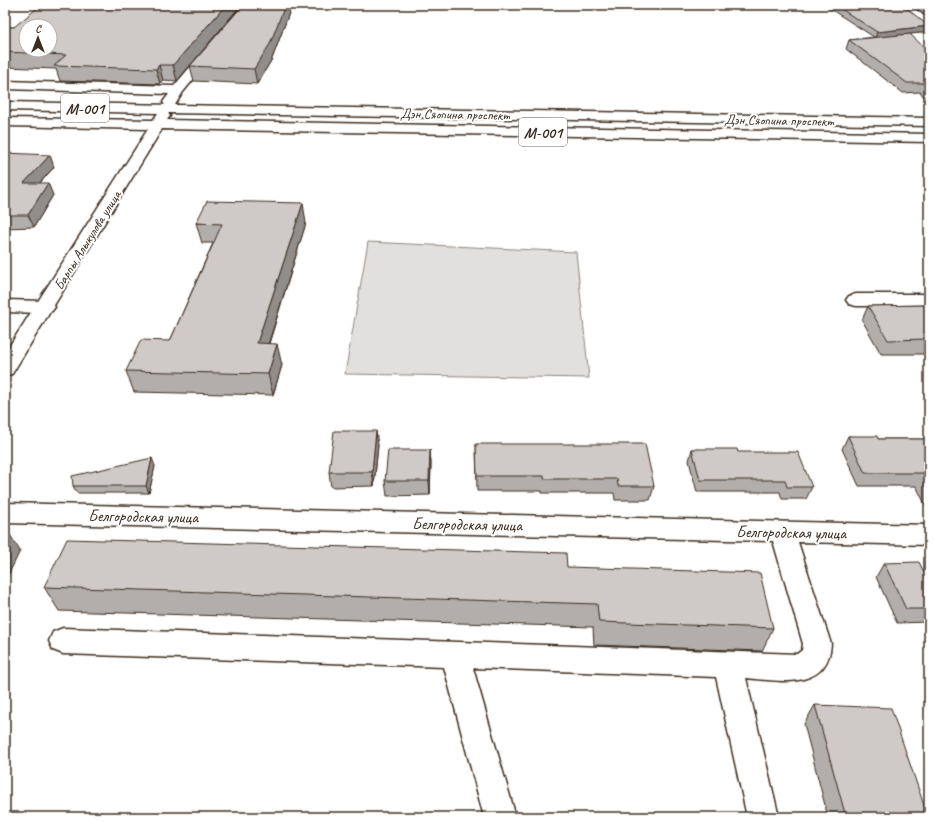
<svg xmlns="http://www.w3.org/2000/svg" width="934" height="822" font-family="Caveat,sans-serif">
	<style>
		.green { fill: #e2e0de; stroke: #8e857e }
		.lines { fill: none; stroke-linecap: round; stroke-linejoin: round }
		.minor-casing { stroke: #3b2a1e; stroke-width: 3 }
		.major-casing { stroke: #3b2a1e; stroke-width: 3 }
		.minor { fill: #fff; fill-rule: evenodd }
		.major { fill: #fff; fill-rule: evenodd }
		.wall { fill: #b2aeab; stroke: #3b2a1e }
		.shaded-wall { fill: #918d8b; stroke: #3b2a1e }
		.building { fill: #cfcac7; stroke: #3b2a1e; fill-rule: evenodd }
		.labels { text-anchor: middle; stroke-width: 4; stroke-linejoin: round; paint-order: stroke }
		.far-street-label { font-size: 14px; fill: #3b2a1e; stroke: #fff }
		.shield { fill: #fff; stroke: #766a62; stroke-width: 1 }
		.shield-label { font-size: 16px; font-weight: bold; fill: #3b2a1e }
		.street-label { font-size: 17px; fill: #3b2a1e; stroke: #fff }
	</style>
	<rect width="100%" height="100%" fill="#fff"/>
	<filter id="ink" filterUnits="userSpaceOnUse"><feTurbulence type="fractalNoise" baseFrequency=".025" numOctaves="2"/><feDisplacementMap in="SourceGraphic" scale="8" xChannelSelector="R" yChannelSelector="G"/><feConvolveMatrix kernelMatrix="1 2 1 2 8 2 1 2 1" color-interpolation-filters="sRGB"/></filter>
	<g filter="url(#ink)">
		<path class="green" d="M368,242L576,252L589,378L345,374Z"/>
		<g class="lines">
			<g class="minor-casing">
				<path id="minor" d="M243,5H255L183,92L175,105L170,106L165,105L163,102L169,94L5,89V81L174,86Z
					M897,5H910L929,20V30L925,29Z
					M856,294H929V306H856L849,304L846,300L849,296Z
					M5,300L45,301L52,303L55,307L52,311L45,313L5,312Z
					M5,503L929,525V545L798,542L831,644C828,691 779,681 746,678L779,817H747L716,677L473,668L516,817H484L444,667L63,654L53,650L49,641L53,632L63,628L797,654L802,650L803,644L773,541L5,523Z"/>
			</g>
			<g class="major-casing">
				<path id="major" d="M5,102L929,118V126L168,113L170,116L167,120L929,134V142L162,129L12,374L5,376V353L148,129L5,126V118L153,120L158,113L5,110Z"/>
			</g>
			<use href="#minor" class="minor"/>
			<use href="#major" class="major"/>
		</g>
		<path class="wall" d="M241,5L177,81L163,80L160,84L60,81L56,69L5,67V27H14Z
			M243,5H292L272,59L257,84L194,81L190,66Z
			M824,5H903L929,32L899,35L929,52V103L920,92L903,93L846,49L849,40L874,37Z
			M912,5H929V19Z
			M5,153L54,167L40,183L53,195L34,227L5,228Z
			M196,223H306L269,344L282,365L273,395L134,392L126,371L170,341L213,243H202Z
			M929,305V354H881L862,320L868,306Z
			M848,436L878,439H929V508H927L916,486H859L842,449Z
			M476,444L654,486L650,500H615L614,493H542V491H477Z
			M378,445L374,486L331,487L329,472Z
			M692,449L738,452L812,487L806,499H782L780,492H697L689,461Z
			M430,450L431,464L430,495L387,496L385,481Z
			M155,466L149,493H77L73,486Z
			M884,563L929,583V622L897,623L876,577Z
			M567,567L773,628L762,651L594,645L593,627L59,611L44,587Z
			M815,705L928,817H828L804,724Z"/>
		<path class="shaded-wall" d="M226,5H241L177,81L173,65Z
			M285,5H292L272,59L257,84L254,69Z
			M929,26V32L875,38L877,32Z
			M159,65L163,80L160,84L156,69Z
			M50,155L54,167L29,195L24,183Z
			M48,183L53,195L34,227L28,215Z
			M303,203L306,223L262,364L257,343Z
			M277,344L282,365L273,395L268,374Z
			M376,431L378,445L374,486L372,472Z
			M430,450L431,464L430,495L429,481Z
			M152,458L155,466L149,493L146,486Z
			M9,533L20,551L5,582V541Z"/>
		<path class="building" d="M41,5H226L173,65H159L156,69L54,66L66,55L5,52V27H14ZM26,26H50V50H26Z
			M243,5H285L270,44L254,69L190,66Z
			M835,5H903L927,25H929V26L877,32Z
			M921,5H929V11Z
			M910,34L929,52V88L924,83H907L849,40Z
			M5,153L50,155L24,183H48L28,215H5Z
			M207,201L303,203L257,343L277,344L268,374L126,371L141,340L170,341L222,224L196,223Z
			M929,305V339L888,340L868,306Z
			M334,431H376L372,472H329Z
			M848,436H877L878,439H929V484L923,473H865Z
			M476,444H645L654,486H618L617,479H544V476H477Z
			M692,449H737L738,452H798L812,487H787L785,480H700Z
			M388,450H430L429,481H385Z
			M152,458L146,486H73L72,476Z
			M5,533H9L5,541Z
			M67,539L566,553L567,567L760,573L773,628L599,622L597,604L44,587Z
			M919,562L929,583V609H906L884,563Z
			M815,705L891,708L928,817H846Z"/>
	</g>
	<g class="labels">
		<g class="far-street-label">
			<text transform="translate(455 114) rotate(1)" y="5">Дэн Сяопина проспект</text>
			<text transform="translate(779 120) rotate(1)" y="5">Дэн Сяопина проспект</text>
			<text transform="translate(87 240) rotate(-58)" y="5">Барпы Алыкулова улица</text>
		</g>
		<g class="shield">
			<rect x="61" y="94" width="48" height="28" rx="3"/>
			<rect x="519" y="118" width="48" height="28" rx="3"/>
		</g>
		<g class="shield-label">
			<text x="85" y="114">M-001</text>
			<text x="543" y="138">M-001</text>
		</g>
		<g class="street-label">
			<text transform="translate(143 516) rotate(1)" y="6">Белгородская улица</text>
			<text transform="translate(467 524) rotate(1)" y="6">Белгородская улица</text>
			<text transform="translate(791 532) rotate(1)" y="6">Белгородская улица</text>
		</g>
	</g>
	<rect width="934" height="822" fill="none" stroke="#fff" stroke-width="20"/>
	<rect x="10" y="10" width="914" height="802" fill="none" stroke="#3b2a1e" stroke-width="1.5" filter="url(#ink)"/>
	<g transform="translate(38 38)"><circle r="19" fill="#ffffff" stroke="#b1aaa5"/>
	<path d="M0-3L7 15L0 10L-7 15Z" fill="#3b2a1e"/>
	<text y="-6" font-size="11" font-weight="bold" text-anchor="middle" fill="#3b2a1e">С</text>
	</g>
</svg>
